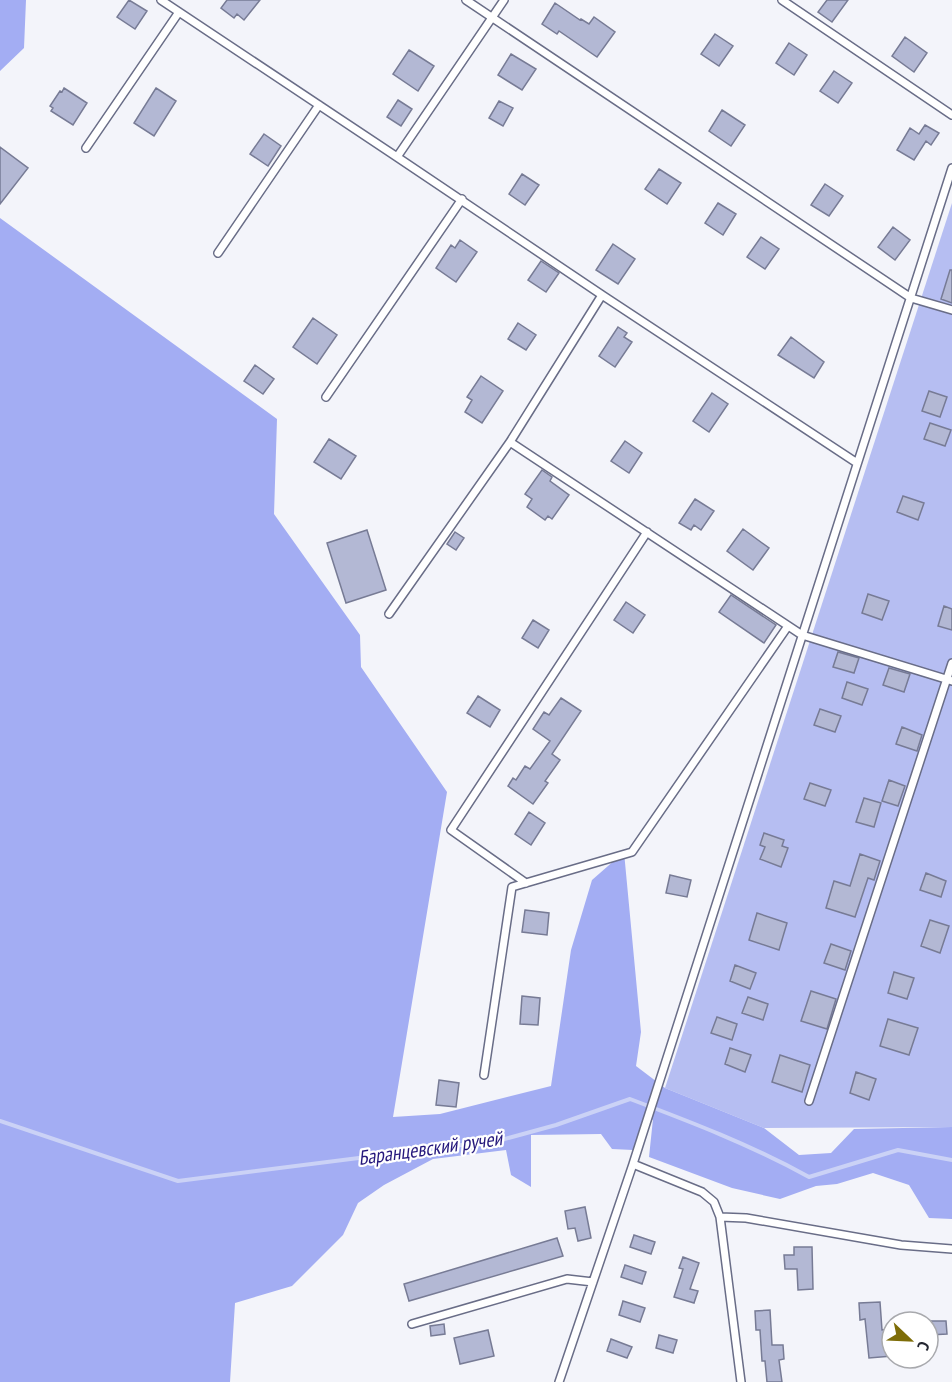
<svg xmlns="http://www.w3.org/2000/svg" width="952" height="1382" font-family="'PT Sans Narrow',sans-serif">
	<style>
		.green { fill: #b6bef2 }
		.forest { fill: #a3adf3 }
		.lines { fill: none; stroke-linecap: round; stroke-linejoin: round }
		.stream { stroke: #cbd2f6; stroke-width: 4 }
		.building { fill: #b3b8d4; stroke: #777b95; stroke-width: 1.5 }
		.lane-casing { stroke: #696d87; stroke-width: 10 }
		.lane { stroke: #fff; stroke-width: 7 }
		.labels { text-anchor: middle; stroke-width: 4.5; stroke-linejoin: round; paint-order: stroke }
		.water-label { font-size: 20px; font-style: italic; fill: #25187c; stroke: #fff }
	</style>
	<rect width="100%" height="100%" fill="#f3f4fa"/>
	<path class="green" d="M952,203V1127L764,1128L665,1088Z"/>
	<path class="forest" d="M0,0H26L24,48L0,71Z
		M0,218L277,419L274,514L360,635L361,667L447,792L393,1117L440,1114L551,1086L571,950L592,880L624,852L641,1032L636,1066L665,1088L764,1128L799,1155L831,1153L854,1129L952,1127V1219L929,1218L909,1185L873,1173L837,1184L816,1186L780,1199L732,1188L649,1157L653,1119L633,1150L612,1149L601,1134L531,1135V1187L511,1175L506,1150L433,1159L384,1185L358,1203L343,1235L292,1286L235,1303L230,1382H0Z"/>
	<g class="lines">
		<path class="stream" d="M0,1121L178,1181L501,1140L556,1125L630,1099C691,1122 751,1145 809,1177L898,1150L952,1160"/>
	</g>
	<path class="building" d="M129,0L147,11L135,29L117,17Z
		M227,0H260L244,20L237,14L234,18L221,8Z
		M827,0H848L832,22L818,12Z
		M555,3L580,20L581,19L589,24L594,17L615,32L597,57L559,31L557,34L542,24Z
		M715,34L733,46L719,66L701,54Z
		M905,37L927,53L914,72L892,56Z
		M789,43L807,55L794,75L776,63Z
		M409,50L434,66L418,91L393,74Z
		M511,54L536,69L522,90L498,75Z
		M834,71L852,83L838,103L820,91Z
		M64,88L87,103L73,125L51,111L53,108L50,106L60,91L62,92Z
		M156,88L176,101L154,136L134,123Z
		M398,100L412,109L401,126L387,117Z
		M499,101L513,108L503,126L489,118Z
		M722,110L745,125L731,146L709,131Z
		M925,125L939,133L931,145L926,141L914,160L897,150L910,128L919,134Z
		M264,134L281,146L268,166L250,154Z
		M0,147L28,168L0,204Z
		M659,169L681,183L667,204L645,189Z
		M522,174L539,185L525,205L509,194Z
		M825,184L843,196L829,216L811,205Z
		M718,203L736,214L723,235L705,223Z
		M893,227L910,240L895,260L878,247Z
		M761,237L779,249L765,269L747,257Z
		M460,240L477,252L456,282L436,268L451,245L455,248Z
		M613,244L635,259L618,284L596,270Z
		M541,261L559,273L546,292L528,280Z
		M950,270H952V303L941,299Z
		M313,318L337,335L317,364L293,347Z
		M518,323L536,335L526,350L508,339Z
		M618,327L627,333L624,337L632,342L615,367L599,356Z
		M791,337L824,362L814,378L778,355Z
		M255,365L274,379L263,394L244,381Z
		M481,376L503,391L482,423L465,412L472,400L467,397Z
		M929,391L947,397L940,417L922,411Z
		M712,393L728,404L709,432L693,421Z
		M930,423L951,430L945,446L924,439Z
		M329,439L356,456L341,479L314,462Z
		M625,441L642,453L629,473L611,461Z
		M542,470L552,477L550,481L569,495L552,519L548,516L545,520L527,507L532,499L525,494Z
		M903,496L924,503L918,520L897,512Z
		M695,499L714,511L701,530L694,525L691,530L679,523Z
		M743,529L769,548L753,570L727,551Z
		M367,530L386,590L346,603L327,543Z
		M455,532L464,538L456,550L447,544Z
		M868,594L889,601L882,620L862,613Z
		M731,595L776,625L764,643L719,612Z
		M626,602L645,615L633,633L614,620Z
		M944,606L952,609V630L938,626Z
		M533,620L549,630L538,648L522,638Z
		M838,652L859,658L854,673L833,667Z
		M889,668L910,674L904,692L883,685Z
		M847,682L868,689L862,705L842,698Z
		M478,696L500,710L490,727L467,713Z
		M561,698L581,711L552,754L560,760L545,781L548,783L533,804L508,786L513,778L516,780L525,766L530,769L550,741L533,729L544,712L549,715Z
		M820,709L841,716L835,732L814,725Z
		M902,727L922,735L917,751L896,744Z
		M889,780L905,786L898,806L882,801Z
		M810,783L831,790L825,806L804,799Z
		M864,798L881,803L874,827L856,822Z
		M529,812L545,823L531,845L515,834Z
		M764,833L784,840L782,846L788,848L781,867L760,859L765,847L760,845Z
		M860,854L880,861L874,880L868,878L855,917L826,908L834,881L850,886Z
		M926,873L946,881L941,897L920,890Z
		M670,875L691,880L687,897L666,893Z
		M525,910L549,913L547,935L522,932Z
		M757,913L787,923L779,950L749,940Z
		M930,920L949,926L940,953L921,946Z
		M831,944L851,951L845,970L824,963Z
		M735,965L756,973L750,989L730,981Z
		M894,972L914,978L907,999L888,993Z
		M811,991L836,999L827,1029L801,1021Z
		M522,996L540,998L538,1025L520,1024Z
		M748,997L768,1004L763,1020L742,1013Z
		M717,1017L737,1024L732,1040L711,1033Z
		M888,1019L918,1028L909,1055L880,1046Z
		M730,1048L751,1055L745,1072L725,1064Z
		M780,1055L810,1065L802,1092L772,1082Z
		M856,1072L876,1079L869,1100L850,1093Z
		M439,1080L459,1083L456,1107L436,1105Z
		M585,1207L591,1238L578,1241L575,1228L568,1229L565,1211Z
		M634,1235L655,1242L651,1254L630,1247Z
		M557,1238L563,1256L409,1301L404,1284Z
		M794,1247H812L813,1289L798,1290L797,1269H785L784,1255H794Z
		M683,1257L699,1263L690,1289L698,1291L694,1303L674,1297L683,1269L679,1268Z
		M625,1265L646,1272L642,1284L621,1277Z
		M623,1301L645,1308L640,1322L619,1315Z
		M880,1302L882,1330L890,1329L892,1356L869,1358L865,1319L860,1320L859,1303Z
		M770,1310L772,1345H783L784,1359L779,1360L782,1382H767L765,1361H762L760,1330H756L755,1311Z
		M929,1321H946L947,1334L929,1335Z
		M444,1324L445,1334L431,1336L430,1326Z
		M488,1330L494,1356L460,1364L454,1338Z
		M659,1335L677,1340L673,1353L656,1348Z
		M611,1339L632,1347L627,1358L607,1351Z"/>
	<g class="lines">
		<g class="lane-casing">
			<path id="lane" d="M161,0L397,157
				M466,0L911,298L952,310
				M504,0L397,157L602,295
				M782,0L952,115
				M86,148L179,12
				M218,253L319,105
				M326,397L462,199
				M510,442L802,635L952,681
				M389,614L510,442L602,295L857,463
				M526,883L451,830L647,532
				M484,1075L512,887L632,852L788,626
				M809,1101L952,663
				M720,1217L714,1202L702,1192L633,1164L952,168
				M412,1324L567,1279L593,1282
				M559,1382L633,1164
				M741,1382L720,1217L746,1218L901,1245L952,1249"/>
		</g>
		<use href="#lane" class="lane"/>
	</g>
	<g class="labels">
		<g class="water-label">
			<text transform="translate(430 1148) rotate(-8)" y="7">Баранцевский ручей</text>
		</g>
	</g>
	<g transform="translate(910 1340) rotate(113)"><circle r="28" fill="#ffffff" stroke="#a8a9ad" stroke-width="1.5"/>
	<path d="M0-4.5L10 22L0 15L-10 22Z" fill="#7e6d08"/>
	<text y="-9" font-size="16" font-weight="bold" text-anchor="middle" fill="#252732">С</text>
	</g>
</svg>
